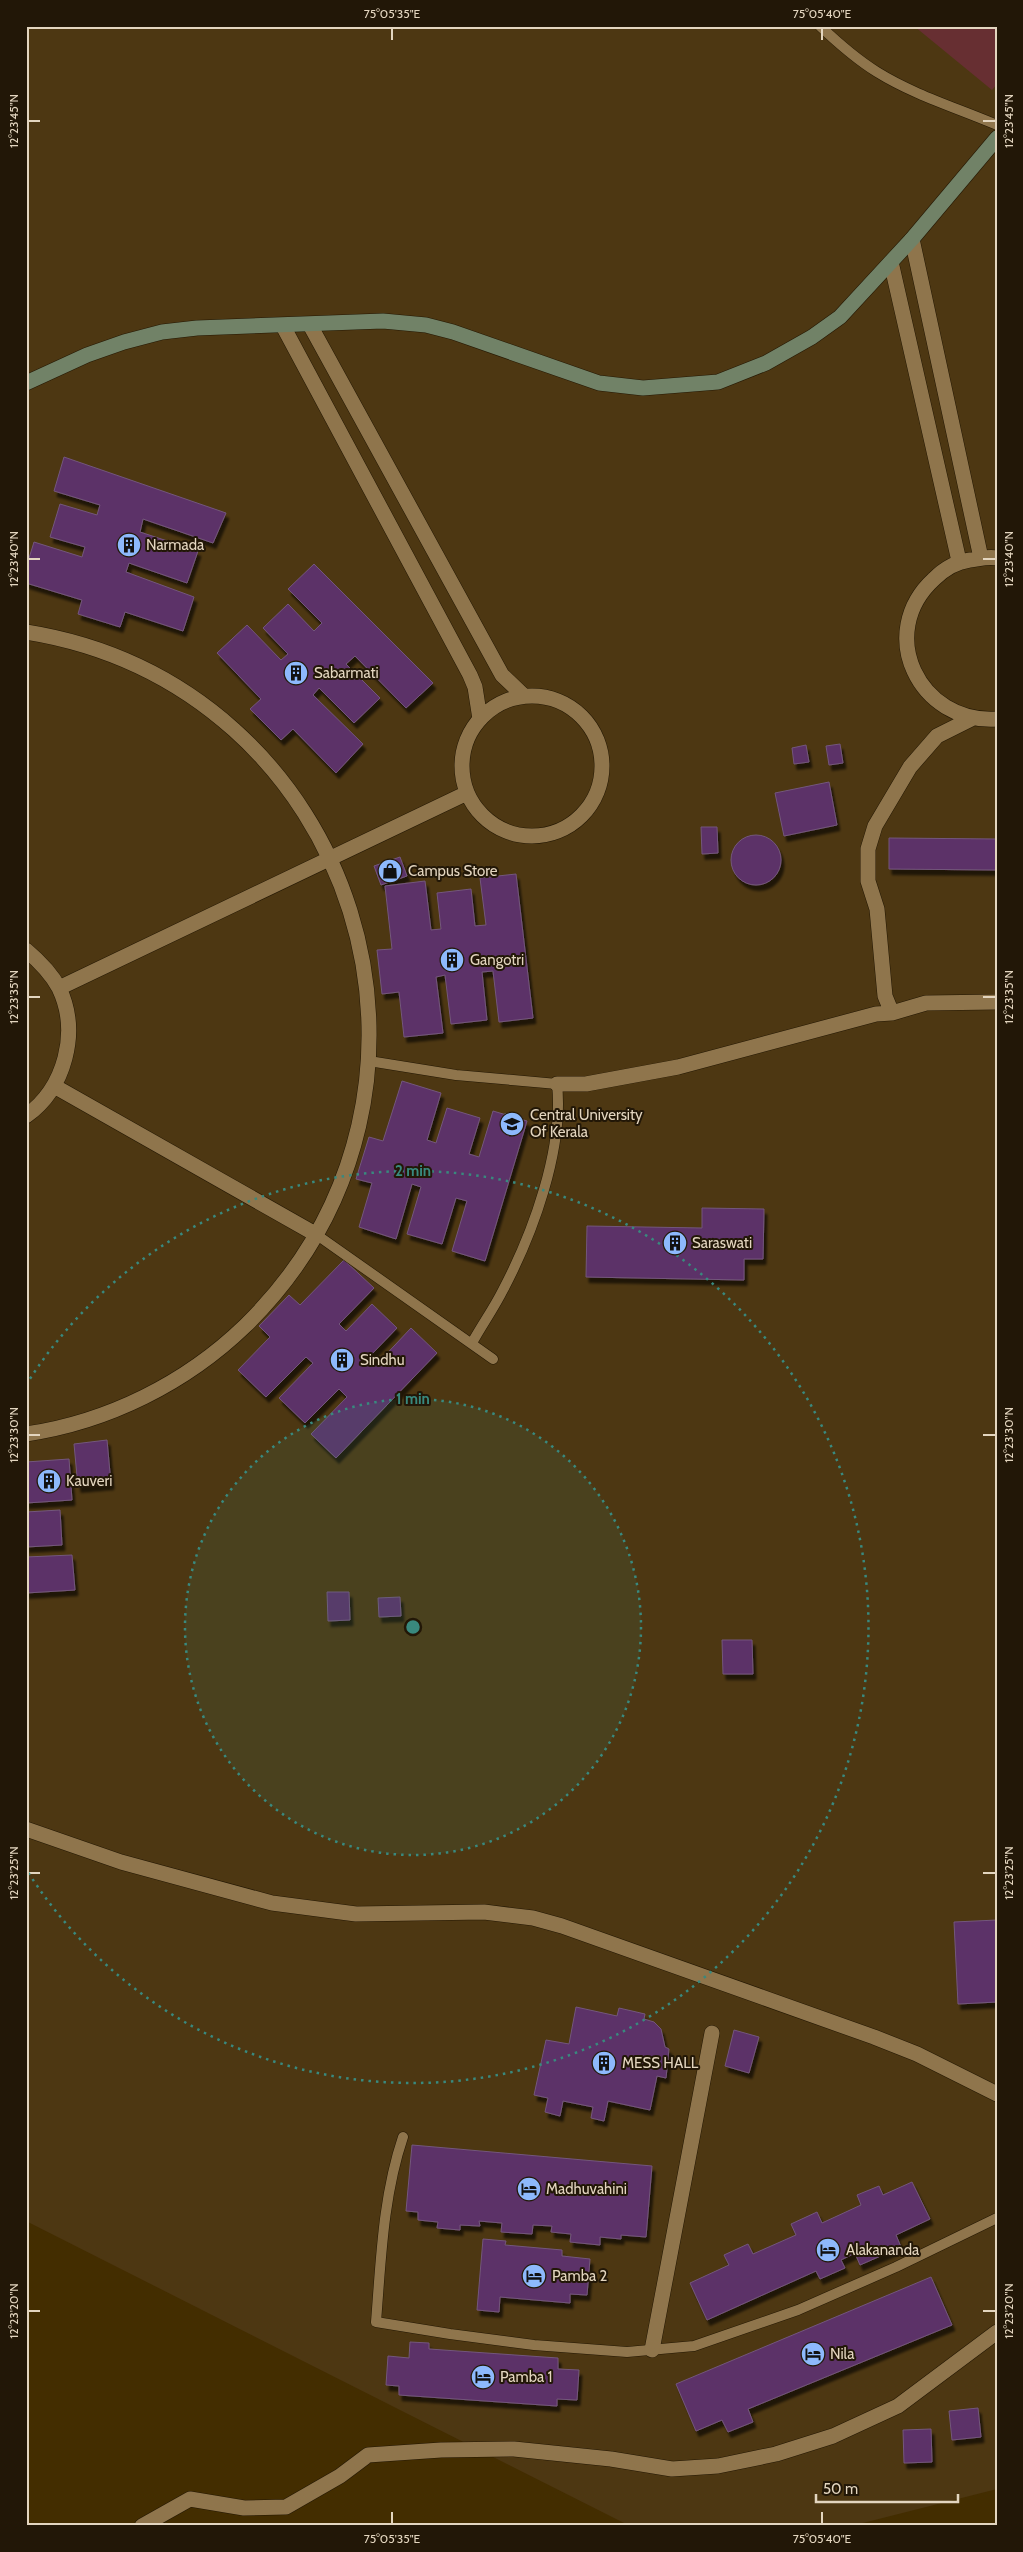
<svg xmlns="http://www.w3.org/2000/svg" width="1023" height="2552" font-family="Cabin,sans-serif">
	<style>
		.built { fill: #4d3712 }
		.green { fill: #672f32 }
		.building { fill: #5c3068; stroke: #73577c; filter: url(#shadow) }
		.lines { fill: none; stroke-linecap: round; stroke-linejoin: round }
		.lane-casing { stroke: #231703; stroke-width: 11 }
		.street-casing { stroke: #231703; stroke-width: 16 }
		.secondary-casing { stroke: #231703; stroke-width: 16 }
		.lane { stroke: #8f754c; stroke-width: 10 }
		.street { stroke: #8f754c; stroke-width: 15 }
		.secondary { stroke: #718267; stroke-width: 15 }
		.ticks { fill: none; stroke: #e3d5bf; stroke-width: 2 }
		.ring { fill: none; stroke: #39897e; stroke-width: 2.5; stroke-dasharray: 2.5 5 }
		.labels { text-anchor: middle; stroke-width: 4; stroke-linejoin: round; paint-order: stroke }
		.poi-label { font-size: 15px; fill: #e3d5bf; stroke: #221707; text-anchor: start }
		.centre { fill: #39897e; stroke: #221707; stroke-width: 2.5 }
		.ring-label { font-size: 15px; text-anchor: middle; font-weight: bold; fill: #39897e; stroke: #221707; stroke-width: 4; stroke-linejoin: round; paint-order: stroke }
		.neatline { fill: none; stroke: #e3d5bf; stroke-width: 2 }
		.ticks-label { font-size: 12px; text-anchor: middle; fill: #e3d5bf }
	</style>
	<defs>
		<filter id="shadow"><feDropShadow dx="3" dy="5.5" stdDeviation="1" flood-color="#0009"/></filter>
	</defs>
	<rect width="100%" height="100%" fill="#432d00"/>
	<path class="built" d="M26,26H997V2489L851,2526H630L26,2221Z"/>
	<path class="green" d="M914,26H997V84L992,90Z"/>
	<path class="building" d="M64,457L226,513L213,543L143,519L140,532L198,551L187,583L129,563L126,572L194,597L183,631L125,612L120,627L78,614L82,600L26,583V568L34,542L82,557L85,547L50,537L60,504L97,515L100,505L54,491Z
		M314,564L433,683L406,708L355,656L346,664L380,698L354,723L319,688L313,695L363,744L336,773L293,729L281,740L250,709L261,699L217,653L247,625L281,660L288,654L263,628L288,604L314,631L322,623L288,589Z
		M840,744L843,763L829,765L826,746Z
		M806,745L809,762L794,764L792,748Z
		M829,782L837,825L784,836L775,793Z
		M701,827H717L718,853L702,854Z
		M731 860a25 25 0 1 1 50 0a25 25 0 1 1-50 0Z
		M889,838L997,839V870L889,869Z
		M400,857L407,876L381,885L374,866Z
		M516,874L533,1018L499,1022L493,971L482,972L487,1020L451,1024L445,975L436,977L443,1033L404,1037L399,992L382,994L377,950L392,949L385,886L425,881L431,930L441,929L437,893L471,889L475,926L486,925L480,878Z
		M402,1081L441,1093L427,1140L436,1143L447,1108L480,1118L469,1154L479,1157L493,1111L527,1121L485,1261L452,1251L467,1201L456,1198L442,1244L407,1234L421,1187L412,1184L396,1239L359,1227L372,1183L356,1179L369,1137L383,1141Z
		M702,1208L764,1209L763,1259H744V1280L586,1277L587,1226L702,1228Z
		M344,1260L374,1288L339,1324L346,1331L372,1304L397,1328L370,1356L378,1363L411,1328L437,1353L336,1458L311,1434L347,1397L339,1389L305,1423L279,1398L313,1363L306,1357L266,1397L238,1370L270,1337L259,1326L289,1295L300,1305Z
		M107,1440L111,1484L78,1487L74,1444Z
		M69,1459L72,1500L26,1503V1462Z
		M60,1510L62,1545L26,1547V1512Z
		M72,1555L75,1590L26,1593V1557Z
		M327,1592H349L350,1620L328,1621Z
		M400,1597L401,1616L379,1617L378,1598Z
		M722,1640H752L753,1674H723Z
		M997,1920V2002L958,2004L954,1922Z
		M576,2007L617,2016L619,2008L645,2014L644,2019L654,2022L661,2029L665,2047L669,2049L666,2078L657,2076L650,2110L608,2101L604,2121L591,2118L593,2107L563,2101L560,2116L545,2112L548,2098L534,2095L546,2040L569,2044Z
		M734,2030L759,2037L749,2073L725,2066Z
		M412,2145L652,2166L646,2237L621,2235V2239L600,2237V2245L570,2242L571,2234L551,2232L552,2226L533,2225L532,2234L501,2232L502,2223L479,2221L480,2226L460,2225V2230L437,2228L438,2222L418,2220V2212L406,2211Z
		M912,2182L930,2219L896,2235L901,2247L860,2265L855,2253L841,2260L845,2268L820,2279L816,2271L707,2320L690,2283L729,2265L724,2255L748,2244L753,2254L796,2235L791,2224L817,2212L822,2223L861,2205L857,2195L879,2186L883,2195Z
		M483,2239L506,2241L505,2245L562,2250V2256L590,2259L587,2295L570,2294V2303L500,2297L499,2312L477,2310Z
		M931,2277L952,2325L748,2409L753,2422L728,2432L722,2420L696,2431L676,2384Z
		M410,2342L429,2343V2349L558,2358V2369L579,2370L577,2400L557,2399V2406L399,2395V2386L386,2385L388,2356L409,2358Z
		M978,2408L981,2437L952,2440L949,2411Z
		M931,2429L932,2462L904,2463L903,2430Z"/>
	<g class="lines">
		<g class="lane-casing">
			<path id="lane" d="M820,26C838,43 856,59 877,72C914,95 957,108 997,125
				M369,1061L456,1075L557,1084C564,1149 533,1233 503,1290C494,1308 482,1325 472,1343
				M317,1235L493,1359
				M403,2137C383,2196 381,2259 376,2322L450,2334L534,2345L627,2352L694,2346L798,2310L896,2267L997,2218"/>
		</g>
		<g class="street-casing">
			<path id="street" d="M912,239L981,558
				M891,262L959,561
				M310,325L502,675L524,696
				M283,326L470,675L475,687L480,719
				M997,558C988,556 979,559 970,560C955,562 944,569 934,579C875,633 919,724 997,719
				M26,632C358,685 485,1091 245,1326C186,1383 108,1422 26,1434
				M462 766a70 70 0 1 1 140 0a70 70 0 1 1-140 0Z
				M26,950C39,961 51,973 59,988C80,1032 65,1088 26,1116
				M59,988L467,793
				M892,1013L926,1003L997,1002
				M557,1084H586L678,1067L876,1014L892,1013L885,996L877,909L868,881V849L875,826L910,767L937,736L973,718
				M54,1086L317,1235
				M26,1829L121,1862L272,1903L356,1914L484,1912L533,1918L562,1926L874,2037L917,2054L997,2094
				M652,2350L712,2033
				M142,2526L190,2499L244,2508L286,2507L340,2476L368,2455L441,2450L514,2449L611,2459L672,2469L718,2466L776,2454L833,2436L898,2406L997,2332"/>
		</g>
		<g class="secondary-casing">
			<path id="secondary" d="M26,383L87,355L124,342L162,332L197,328L383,321L426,325L453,332L599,383L643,388L718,382L766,363L812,337L840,317L912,239L997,138"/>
		</g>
		<use href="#lane" class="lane"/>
		<use href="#street" class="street"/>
		<use href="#secondary" class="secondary"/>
	</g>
	<path class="ticks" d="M392,28V40M822,28V40M28,121H40M983,121H996M28,559H40M983,559H996M28,997H40M983,997H996M28,1435H40M983,1435H996M28,1873H40M983,1873H996M28,2311H40M983,2311H996M392,2512V2524M822,2512V2524"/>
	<circle cx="413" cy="1627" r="228" fill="#39897e" fill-opacity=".12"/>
	<g class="ring">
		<circle cx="413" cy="1627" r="228"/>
		<path d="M26 1385A456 456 0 1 1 26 1869"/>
	</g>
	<defs>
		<g id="building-disc" transform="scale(1.25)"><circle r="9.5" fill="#8db9fc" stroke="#221707"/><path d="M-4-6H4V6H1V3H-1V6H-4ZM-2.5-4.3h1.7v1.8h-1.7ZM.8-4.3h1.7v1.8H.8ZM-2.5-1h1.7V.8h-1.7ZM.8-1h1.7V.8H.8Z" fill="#111"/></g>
		<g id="shop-disc" transform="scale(1.25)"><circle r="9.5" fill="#8db9fc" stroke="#221707"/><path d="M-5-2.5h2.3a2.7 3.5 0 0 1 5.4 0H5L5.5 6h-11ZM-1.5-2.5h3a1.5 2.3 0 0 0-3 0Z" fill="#111"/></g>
		<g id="university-disc" transform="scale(1.25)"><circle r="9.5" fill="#8db9fc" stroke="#221707"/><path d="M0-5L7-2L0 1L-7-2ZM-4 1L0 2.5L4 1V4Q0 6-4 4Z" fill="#111"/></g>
		<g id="hotel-disc" transform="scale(1.25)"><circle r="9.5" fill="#8db9fc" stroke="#221707"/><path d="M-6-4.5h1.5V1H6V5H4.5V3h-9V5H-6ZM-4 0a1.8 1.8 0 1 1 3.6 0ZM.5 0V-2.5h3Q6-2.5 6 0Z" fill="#111"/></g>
	</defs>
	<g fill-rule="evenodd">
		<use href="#building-disc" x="129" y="545"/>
		<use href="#building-disc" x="296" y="673"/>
		<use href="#shop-disc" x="390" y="871"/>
		<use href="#building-disc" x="452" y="960"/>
		<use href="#university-disc" x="512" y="1124"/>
		<use href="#building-disc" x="675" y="1243"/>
		<use href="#building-disc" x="342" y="1360"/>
		<use href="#building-disc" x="49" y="1481"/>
		<use href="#building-disc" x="604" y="2063"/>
		<use href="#hotel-disc" x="529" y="2189"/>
		<use href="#hotel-disc" x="828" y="2250"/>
		<use href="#hotel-disc" x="534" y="2276"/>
		<use href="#hotel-disc" x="813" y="2354"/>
		<use href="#hotel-disc" x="483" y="2377"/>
	</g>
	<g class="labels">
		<g class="poi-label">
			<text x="146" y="550">Narmada</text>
			<text x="314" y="678">Sabarmati</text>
			<text x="408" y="876">Campus Store</text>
			<text x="470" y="965">Gangotri</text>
			<text x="530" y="1120">Central University<tspan x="530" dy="17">Of Kerala</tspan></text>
			<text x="692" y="1248">Saraswati</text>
			<text x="360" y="1365">Sindhu</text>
			<text x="66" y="1486">Kauveri</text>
			<text x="622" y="2068">MESS HALL</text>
			<text x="546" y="2194">Madhuvahini</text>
			<text x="846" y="2255">Alakananda</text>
			<text x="552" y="2281">Pamba 2</text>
			<text x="830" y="2359">Nila</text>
			<text x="500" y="2382">Pamba 1</text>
		</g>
	</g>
	<circle cx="413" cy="1627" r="8" class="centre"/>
	<g class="ring-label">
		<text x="413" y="1176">2 min</text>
		<text x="413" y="1404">1 min</text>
	</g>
	<rect width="1023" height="2552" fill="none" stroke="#221707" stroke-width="55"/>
	<path d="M816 2494v8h142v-8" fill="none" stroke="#e3d5bf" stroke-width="2.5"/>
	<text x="823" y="2494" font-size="15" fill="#e3d5bf" stroke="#221707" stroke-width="4" paint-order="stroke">50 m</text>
	<rect x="28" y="28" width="968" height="2496" class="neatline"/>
	<g class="ticks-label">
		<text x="392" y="18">75°05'35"E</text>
		<text x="822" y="18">75°05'40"E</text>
		<text transform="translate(14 121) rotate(-90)" y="4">12°23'45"N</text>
		<text transform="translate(1009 121) rotate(-90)" y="4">12°23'45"N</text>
		<text transform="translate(14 559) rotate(-90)" y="4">12°23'40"N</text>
		<text transform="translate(1009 559) rotate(-90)" y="4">12°23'40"N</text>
		<text transform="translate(14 997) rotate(-90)" y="4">12°23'35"N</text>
		<text transform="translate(1009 997) rotate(-90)" y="4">12°23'35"N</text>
		<text transform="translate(14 1435) rotate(-90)" y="4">12°23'30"N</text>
		<text transform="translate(1009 1435) rotate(-90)" y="4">12°23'30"N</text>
		<text transform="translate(14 1873) rotate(-90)" y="4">12°23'25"N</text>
		<text transform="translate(1009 1873) rotate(-90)" y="4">12°23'25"N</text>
		<text transform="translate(14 2311) rotate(-90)" y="4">12°23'20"N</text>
		<text transform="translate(1009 2311) rotate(-90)" y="4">12°23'20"N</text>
		<text x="392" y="2543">75°05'35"E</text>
		<text x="822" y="2543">75°05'40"E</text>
	</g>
</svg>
